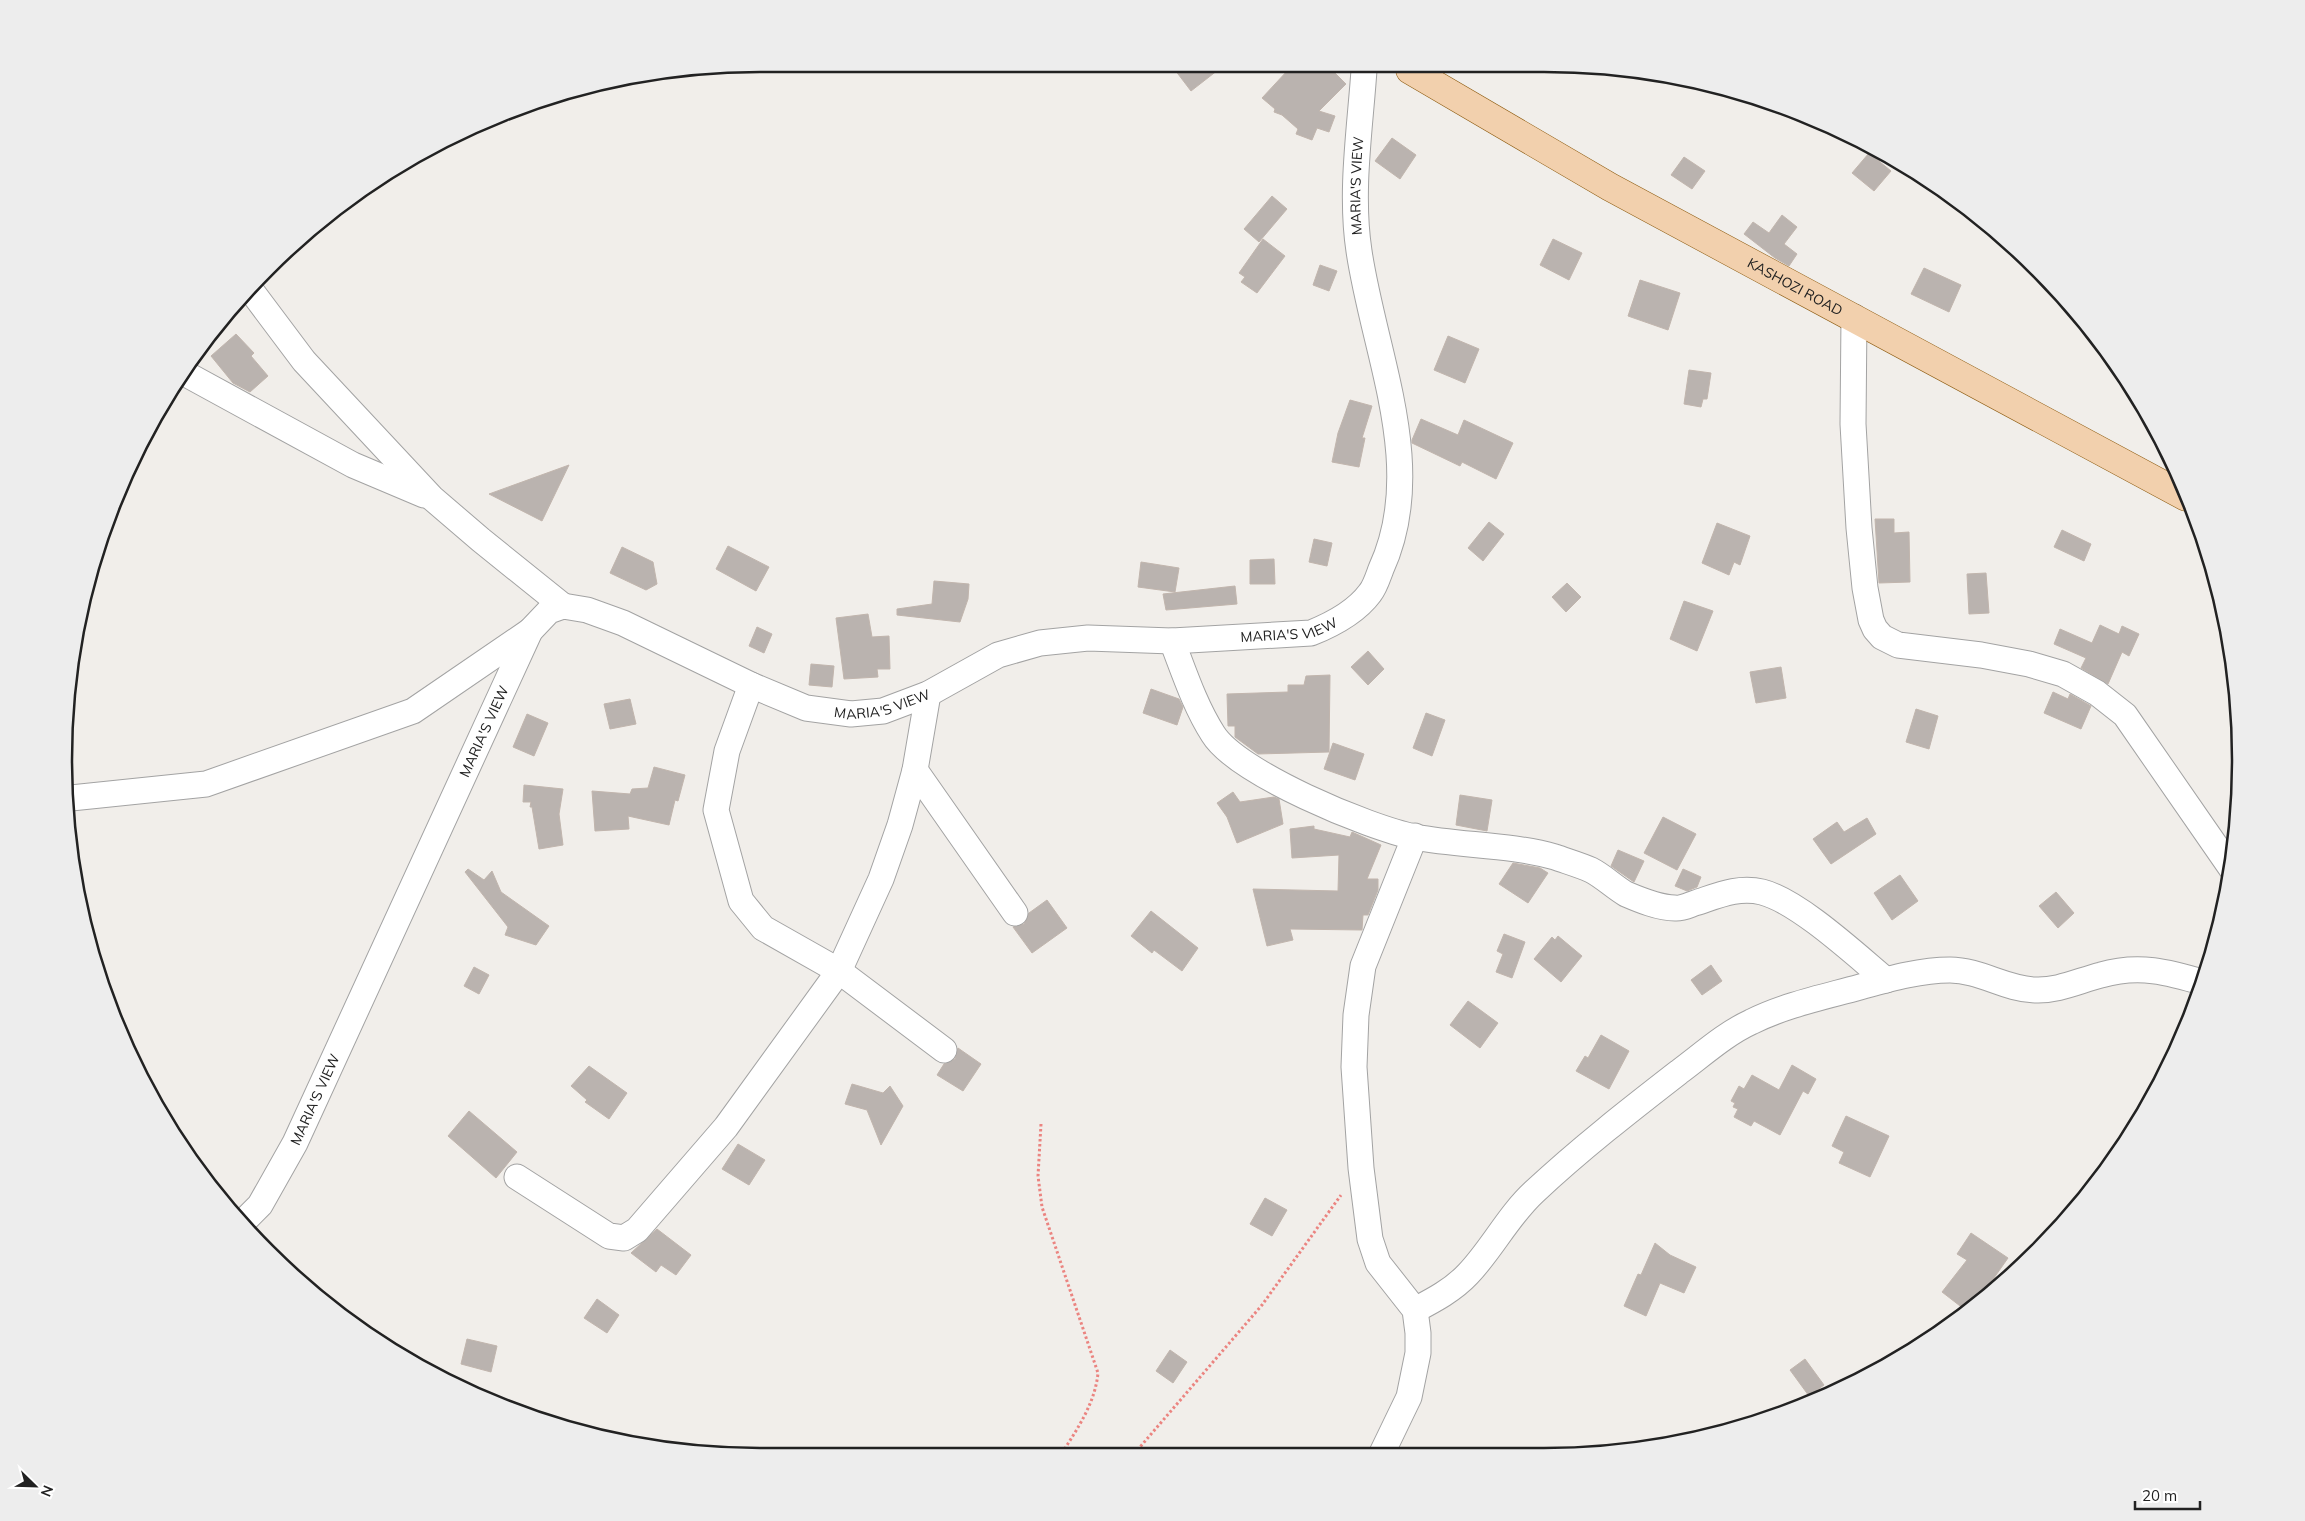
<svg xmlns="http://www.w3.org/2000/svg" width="2305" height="1521" font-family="Mulish,sans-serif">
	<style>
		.building { fill: #bab3af; stroke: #c1b5ad }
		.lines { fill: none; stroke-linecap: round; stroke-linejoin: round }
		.minor-casing { stroke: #a3a3a3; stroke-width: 27 }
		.major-casing { stroke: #8e5c11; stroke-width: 29 }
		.path { stroke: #eb8480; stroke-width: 3; stroke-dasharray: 2.5 2.5; stroke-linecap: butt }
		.minor { stroke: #fff; stroke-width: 25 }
		.major { stroke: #f2d0ad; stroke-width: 28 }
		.labels { text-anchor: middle; stroke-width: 4; stroke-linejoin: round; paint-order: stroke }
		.street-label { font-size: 14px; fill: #222; stroke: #fff }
		.rim { fill: none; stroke: #222; stroke-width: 2.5 }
	</style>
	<rect width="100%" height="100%" fill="#f1eeea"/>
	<path class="building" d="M1175,70H1218L1191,91Z
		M1288,70H1332L1346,84L1319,111L1335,116L1329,132L1317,128L1312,140L1296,134L1298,129L1282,115L1274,112L1275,109L1262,98Z
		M1392,138L1416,155L1400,179L1375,161Z
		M1869,153L1891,171L1874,191L1852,173Z
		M1684,157L1705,171L1692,189L1671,175Z
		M1272,196L1287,209L1259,242L1244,229Z
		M1782,215L1797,227L1784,244L1797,254L1789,266L1775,258L1744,234L1753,222L1769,233Z
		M1263,239L1285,256L1257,293L1241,282L1245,277L1239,273Z
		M1553,239L1582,253L1569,280L1540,265Z
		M1320,265L1337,271L1329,291L1313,285Z
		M1924,268L1961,285L1949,312L1911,294Z
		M1640,280L1680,293L1668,330L1628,316Z
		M236,334L254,353L251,356L268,376L250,392L233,383L211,356Z
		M1448,336L1479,349L1465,383L1434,370Z
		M1689,370L1711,373L1707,399H1703L1701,407L1684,404Z
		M1350,400L1372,406L1362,438H1365L1359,467L1332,462L1338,433Z
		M1421,419L1458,435L1464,420L1513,443L1496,479L1462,462L1460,466L1412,443V440Z
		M569,465L542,521L489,494Z
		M1875,519H1894V533L1909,532L1910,582L1879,583Z
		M1489,522L1504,534L1483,561L1468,548Z
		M1717,523L1750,536L1740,565L1734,562L1729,575L1702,563Z
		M2062,530L2091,544L2084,561L2054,547Z
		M1314,539L1332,543L1327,566L1309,562Z
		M728,546L769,567L756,591L716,569Z
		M622,547L653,562L657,584L646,590L610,573Z
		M1274,559L1275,584H1250V560Z
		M1141,562L1179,568L1175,592L1138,587Z
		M1986,573L1989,613L1969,614L1967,574Z
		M934,581L969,584L968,599L960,622L897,615V609L932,604Z
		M1567,583L1581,597L1566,612L1552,597Z
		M1235,586L1237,604L1166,610L1163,594Z
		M1684,601L1713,611L1697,651L1670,639Z
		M868,614L872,637L889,636L890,669H877L878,677L844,679L836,618Z
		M2100,625L2119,634L2122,626L2139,634L2129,656L2122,652L2108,684L2081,668L2086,658L2054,644L2060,629L2092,643Z
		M757,627L772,634L764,653L749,646Z
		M1368,651L1384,669L1368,685L1351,667Z
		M811,664L834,666L832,687L809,685Z
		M1781,667L1786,698L1756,703L1750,672Z
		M1330,675L1329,752L1258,754L1235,737V726H1228L1227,694L1288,692V685H1304L1306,676Z
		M1151,689L1179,699L1183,707L1177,725L1143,713Z
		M2053,692L2068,699L2070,694L2091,706L2081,729L2044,713Z
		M630,699L636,724L610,729L604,704Z
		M1916,709L1938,716L1929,749L1906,742Z
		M1426,713L1445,720L1432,756L1413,748Z
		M527,714L548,723L534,756L513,747Z
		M1333,743L1364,754L1355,780L1324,769Z
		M654,767L685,775L678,801L675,800L669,825L628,816L629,829L595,831L592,791L630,794L632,789L648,788Z
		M524,785L563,789L559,814L563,845L539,849L532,807H530L531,802H523Z
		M1233,792L1240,802L1274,797L1279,799L1283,824L1237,843L1227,817L1217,803Z
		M1460,795L1492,800L1487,831L1456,825Z
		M1663,817L1696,834L1677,870L1644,853Z
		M1867,818L1876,834L1831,864L1813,839L1837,822L1844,832Z
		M1314,826V829L1350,837L1352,832L1381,845L1367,879H1378V890L1368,915H1363L1362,930L1290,929L1293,940L1267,946L1253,889L1338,891L1339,855L1292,858L1290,829Z
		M1618,850L1644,861L1634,882L1611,866Z
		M1513,863L1540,868L1548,873L1528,903L1499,884Z
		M468,869L484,880L492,871L501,892L549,926L536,945L505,935L508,927L465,872Z
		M1683,869L1701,877L1697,887L1687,891L1675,886Z
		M1900,875L1918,901L1892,920L1874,893Z
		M2056,892L2074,913L2058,928L2039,906Z
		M1047,900L1067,928L1032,953L1013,927L1024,924L1029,913Z
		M1151,911L1198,948L1182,971L1154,950L1152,953L1131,936Z
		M1504,934L1525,942L1512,978L1496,972L1503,954L1497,951Z
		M1558,936L1582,956L1561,982L1534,959L1552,937L1555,940Z
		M1711,965L1722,981L1702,995L1691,980Z
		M474,967L489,975L479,994L464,986Z
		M1468,1001L1498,1023L1480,1048L1450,1025Z
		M1601,1035L1629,1051L1609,1089L1576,1071L1585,1056L1588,1058Z
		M958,1048L981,1064L963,1091L937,1075L944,1064L955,1059Z
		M1792,1065L1816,1079L1808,1094L1803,1091L1780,1135L1754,1121L1751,1126L1734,1117L1738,1109L1733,1107L1735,1103L1731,1101L1739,1086L1744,1089L1752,1075L1779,1090Z
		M589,1066L627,1093L609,1119L585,1102L587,1100L571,1086Z
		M852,1084L883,1093L890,1086L903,1106L881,1145L867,1110L845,1104Z
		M469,1111L517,1152L496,1178L448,1136Z
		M1846,1116L1889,1136L1870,1177L1839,1163L1844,1152L1832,1146Z
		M738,1144L765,1160L749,1185L722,1169Z
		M1265,1198L1287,1210L1272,1236L1250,1224Z
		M657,1229L691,1255L676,1275L661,1265L656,1272L631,1253Z
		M1971,1233L2008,1258L1975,1305L1970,1301L1964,1309L1942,1292L1967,1260L1957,1254Z
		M1655,1243L1670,1255L1696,1267L1684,1293L1660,1283L1646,1316L1624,1306L1638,1274L1641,1275Z
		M597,1299L619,1315L607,1333L584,1318Z
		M467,1339L497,1346L491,1372L461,1364Z
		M1170,1350L1187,1362L1173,1383L1156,1371Z
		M1805,1359L1824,1385L1809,1396L1790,1370Z"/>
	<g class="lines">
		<g class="minor-casing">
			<g id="minor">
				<path d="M250,289L304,361L432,498L481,540L563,606"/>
				<path d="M1854,317L1853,424L1859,528L1865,588L1871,620L1875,629L1882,637L1898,645L1981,655L2029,664L2063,674L2097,693L2125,715L2231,868"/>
				<path d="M186,374L353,465L424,495"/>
				<path d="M1172,641C1184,672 1195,706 1213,734C1237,773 1369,828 1415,837C1461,846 1509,844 1555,857C1566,861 1580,865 1591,870C1603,876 1614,887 1626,894C1640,900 1659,908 1675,908C1681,909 1689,905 1695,903C1717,896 1738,886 1762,892C1798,901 1856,955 1886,980"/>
				<path d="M751,685L727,751L716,810L741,901L763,928L839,971L944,1050"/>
				<path d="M915,770L1015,913"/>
				<path d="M71,798L206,784L413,711L530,631"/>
				<path d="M517,1177L609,1236L624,1238L637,1230L726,1127L839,971L881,879L900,825L915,770L928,694"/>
				<path id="s1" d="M241,1224L260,1205L295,1143L530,631L549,611L563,606L587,610L623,623L751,685L806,708L851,714L883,711L928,694L998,655L1040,643L1088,638L1172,641L1311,633C1331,625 1356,612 1370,593C1375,587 1378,577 1381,569C1428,467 1374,354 1359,251C1350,192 1360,129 1364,70"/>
				<path d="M1415,1310C1434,1300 1453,1290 1468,1274C1492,1249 1508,1216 1534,1192C1580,1149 1630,1110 1679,1072C1702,1055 1725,1034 1751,1022C1785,1005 1824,997 1860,987C1889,979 1920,970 1950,970C1980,970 2005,989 2035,990C2058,991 2078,981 2101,975C2139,964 2168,972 2205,983"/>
				<path d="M1381,1455L1409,1397L1418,1353V1333L1415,1310L1378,1263L1370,1239L1361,1168L1354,1067L1356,1015L1363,966L1415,836"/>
			</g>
		</g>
		<g class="major-casing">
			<g id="major">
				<path id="s2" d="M1410,70L1610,187L2186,497"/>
			</g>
		</g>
		<path class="path" d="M1041,1124L1038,1176L1042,1207L1098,1373C1095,1403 1078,1428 1062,1453
			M1134,1454L1262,1305L1341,1195"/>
		<use href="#minor" class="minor"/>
		<use href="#major" class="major"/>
	</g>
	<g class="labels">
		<g class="street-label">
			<text dy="5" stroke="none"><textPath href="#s1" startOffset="1978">MARIA'S VIEW</textPath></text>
			<text dy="5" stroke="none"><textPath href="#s2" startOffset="442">KASHOZI ROAD</textPath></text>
			<text dy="5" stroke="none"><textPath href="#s1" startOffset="1468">MARIA'S VIEW</textPath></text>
			<text dy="5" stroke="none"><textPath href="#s1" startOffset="1046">MARIA'S VIEW</textPath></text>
			<text dy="5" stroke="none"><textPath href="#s1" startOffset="551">MARIA'S VIEW</textPath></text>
			<text dy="5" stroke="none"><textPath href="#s1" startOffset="146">MARIA'S VIEW</textPath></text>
		</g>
	</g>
	<path d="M0 0H2305V1521H0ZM760 72H1544A688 688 0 0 1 2232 760V760A688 688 0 0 1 1544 1448H760A688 688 0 0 1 72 760V760A688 688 0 0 1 760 72Z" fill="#ededed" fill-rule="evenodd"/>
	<path class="rim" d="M760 72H1544A688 688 0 0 1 2232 760V760A688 688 0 0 1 1544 1448H760A688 688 0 0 1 72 760V760A688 688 0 0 1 760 72Z"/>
	<g transform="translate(35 1486) rotate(113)" stroke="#ffffff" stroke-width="4" paint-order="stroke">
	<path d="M0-4L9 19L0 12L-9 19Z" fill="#222222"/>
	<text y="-8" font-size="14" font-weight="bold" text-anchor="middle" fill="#222222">N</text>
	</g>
	<path d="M2135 1501v8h65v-8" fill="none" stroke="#222222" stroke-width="2.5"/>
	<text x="2142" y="1501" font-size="15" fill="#222222" stroke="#ffffff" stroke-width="4" paint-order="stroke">20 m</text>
</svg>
